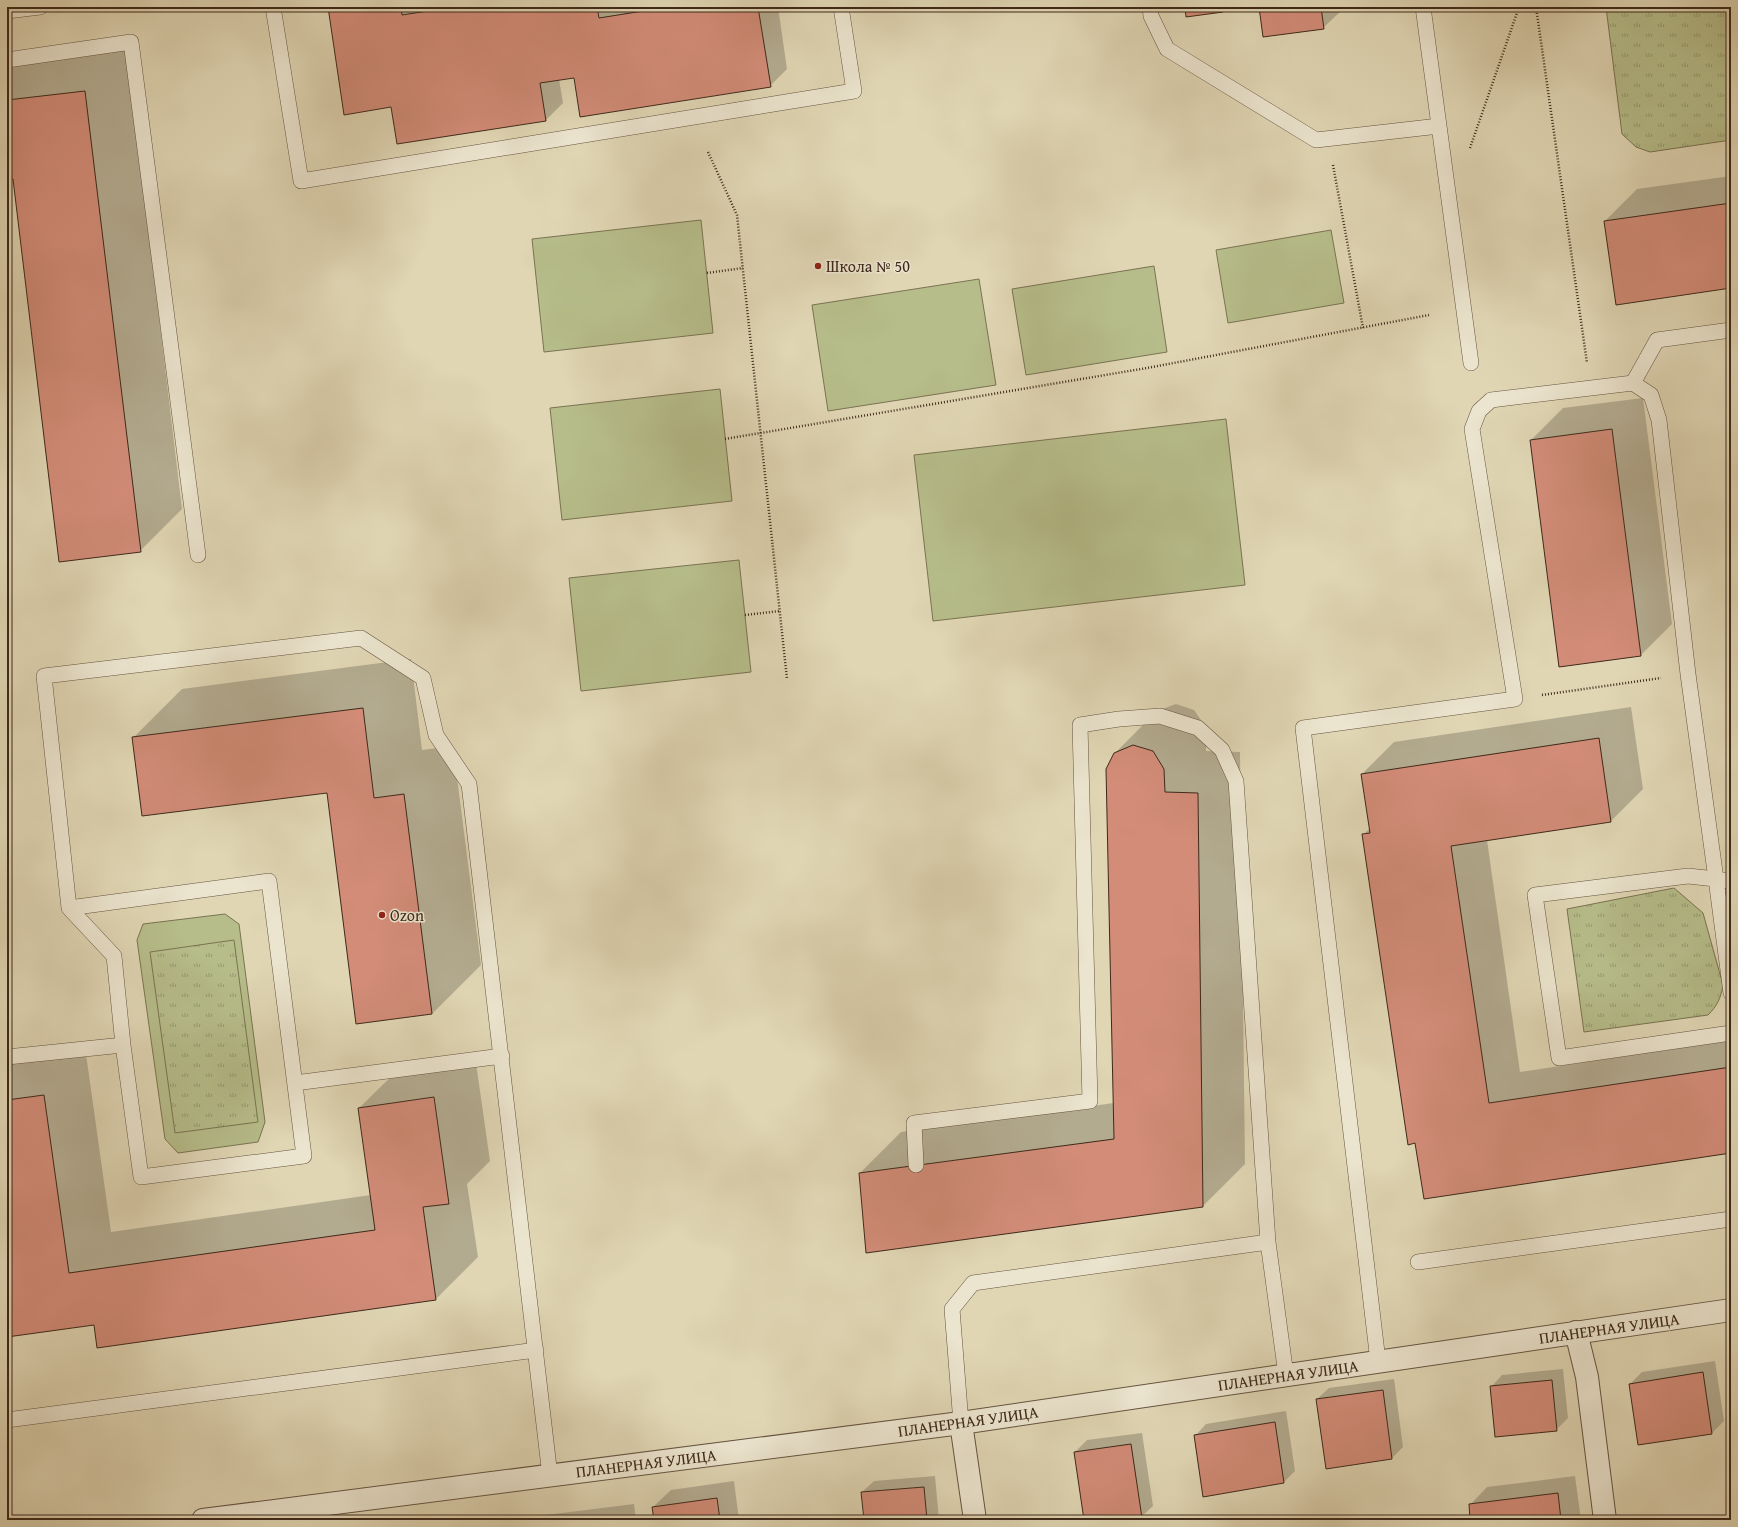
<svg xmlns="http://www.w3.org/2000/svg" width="1738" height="1527" font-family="'Gentium Book Plus',serif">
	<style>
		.green { fill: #b6bd8a; stroke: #7a7352 }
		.park { fill: url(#park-tufts); stroke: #7a7352 }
		.shadow { fill: #0003 }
		.building { fill: #d28c78; stroke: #3e291a }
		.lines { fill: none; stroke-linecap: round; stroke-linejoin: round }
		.lane-casing { stroke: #665440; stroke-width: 16 }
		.street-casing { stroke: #665440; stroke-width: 24 }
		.path { stroke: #3e291a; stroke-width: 2.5; stroke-dasharray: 1 2; stroke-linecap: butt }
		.lane { stroke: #ebe4ce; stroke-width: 15 }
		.street { stroke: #ebe4ce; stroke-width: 22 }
		.poi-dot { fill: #8f2418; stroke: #ebe4ce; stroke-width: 1.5 }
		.labels { text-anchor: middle; stroke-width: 3; stroke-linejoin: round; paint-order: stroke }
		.poi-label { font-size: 16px; fill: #3e291a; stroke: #ebe4ce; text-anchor: start }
		.street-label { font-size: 16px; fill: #3e291a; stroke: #ebe4ce }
	</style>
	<defs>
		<pattern id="park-tufts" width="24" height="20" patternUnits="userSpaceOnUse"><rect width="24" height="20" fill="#b6bd8a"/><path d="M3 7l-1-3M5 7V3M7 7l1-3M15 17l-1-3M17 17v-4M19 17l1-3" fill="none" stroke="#959a70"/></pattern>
	</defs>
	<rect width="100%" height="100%" fill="#e0d6b4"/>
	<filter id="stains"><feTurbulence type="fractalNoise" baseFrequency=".005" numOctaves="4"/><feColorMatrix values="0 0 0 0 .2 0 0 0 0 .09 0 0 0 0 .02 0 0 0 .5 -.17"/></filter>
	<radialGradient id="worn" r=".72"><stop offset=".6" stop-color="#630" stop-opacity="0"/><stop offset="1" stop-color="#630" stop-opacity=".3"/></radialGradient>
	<path class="green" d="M701,220L713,333L544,352L532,239Z
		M1331,230L1344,303L1228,323L1216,250Z
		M1154,266L1167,352L1026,375L1012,289Z
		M979,279L996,385L828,411L812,305Z
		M720,389L732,501L562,520L550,408Z
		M1226,419L1245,585L933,621L914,455Z
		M739,560L751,672L581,691L569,578Z
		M225,914L239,924L265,1122L258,1142L178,1153L165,1139L137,940L143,924Z"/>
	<path class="park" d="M1606,7H1731V140L1650,152L1636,147L1622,134Z
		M1674,888L1703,913L1723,985C1721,998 1717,1006 1708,1015L1584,1032L1567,909Z
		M234,940L258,1122L175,1133L150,952Z"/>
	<path class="shadow" d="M329,7H778L787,69L770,86L575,77L559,79L563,103L546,120L392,106Z
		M1186,7H1226L1222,11Z
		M1260,7H1340L1341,11L1323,28Z
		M127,50L182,509L140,551L13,178L7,179V64Z
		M1731,176V287L1605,221L1637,189Z
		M1643,398L1672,624L1640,656L1531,440L1563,408Z
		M411,659L422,750L453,746L481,965L432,1014L328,792L133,738L182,689Z
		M1176,704L1194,710L1206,727V751L1240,752L1245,1164L1203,1206L860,1173L901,1132L1114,1103L1115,753L1157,711Z
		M1631,707L1643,789L1611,821L1487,840L1520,1072L1731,1040V1152L1425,1198L1363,835L1370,828L1362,774L1394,742Z
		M86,1054L111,1232L371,1195L359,1108L401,1067L475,1056L490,1161L467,1184L478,1257L436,1299L98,1347L95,1324L7,1336V1069L12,1064Z
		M1715,1361L1724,1421L1712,1433L1639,1444L1630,1384L1642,1372Z
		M1563,1369L1568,1418L1556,1430L1491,1387L1502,1375Z
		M1394,1379L1403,1447L1392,1458L1317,1399L1329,1388Z
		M1286,1411L1295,1471L1284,1482L1204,1496L1195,1436L1206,1424Z
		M1142,1433L1153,1506L1141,1517L1124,1520H1085L1075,1452L1087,1440Z
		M935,1476L939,1520H865L862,1492L874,1481Z
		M1575,1476L1581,1520H1471L1470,1505L1487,1487Z
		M734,1481L739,1520H655L653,1507L671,1490Z
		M634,1504L636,1520H534L538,1516Z"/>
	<path class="building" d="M328,7H401L402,15L454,7H597L599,18L668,7H758L771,87L580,117L574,78L540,83L546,121L397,144L391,107L344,115Z
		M1185,7H1221L1223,12L1186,17Z
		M1259,7H1321L1324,29L1263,37Z
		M85,91L141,552L59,562L13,179L7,180V100Z
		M1731,203V288L1616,305L1604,221Z
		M1612,429L1641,656L1559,667L1530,440Z
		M363,708L374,798L404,794L432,1014L356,1024L327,793L142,816L132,737Z
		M1599,738L1611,822L1451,846L1489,1103L1731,1067V1153L1424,1199L1415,1143L1408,1145L1362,834L1370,833L1361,774Z
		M1133,745L1153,751L1164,769L1165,792L1198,793L1203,1207L866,1253L859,1173L1114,1139L1106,769L1114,753Z
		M44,1095L69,1273L375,1230L358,1108L434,1097L449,1204L423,1207L436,1300L97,1348L94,1325L7,1337V1100Z
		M1703,1372L1712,1434L1638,1445L1629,1384Z
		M1552,1380L1557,1431L1495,1437L1490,1386Z
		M1383,1390L1392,1459L1326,1469L1316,1399Z
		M1275,1422L1284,1483L1203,1497L1194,1435Z
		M1131,1444L1142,1518L1084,1520L1074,1452Z
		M924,1487L927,1520H864L861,1492Z
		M1558,1493L1561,1520H1470L1469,1504Z
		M717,1498L720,1520H654L652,1507Z"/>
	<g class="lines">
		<g class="lane-casing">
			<path id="lane" d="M273,7L301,181L854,91L841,7
				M1150,7L1151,16L1167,49L1316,140L1439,126
				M1423,7L1471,363
				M7,11L40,7
				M7,60L131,42L198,555
				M1633,383L1657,340L1731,330
				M69,908L269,881L304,1156L141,1177L123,1045
				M1731,993L1716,879L1688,876L1535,895L1559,1058L1731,1033
				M7,1057L123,1045L114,956L69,908L44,676L361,638L423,678L436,735L469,784L550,1476
				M295,1083L502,1056
				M916,1165L914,1123L1090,1101L1080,725L1119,719L1160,716L1198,728L1222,750L1236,781L1268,1242L1286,1375
				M1418,1262L1731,1219
				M1378,1361L1303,728L1515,699L1472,429L1479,411L1491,400L1633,383L1651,395L1659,420L1688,674L1716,879L1731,881
				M7,1420L536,1350
				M961,1423L952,1309L973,1283L1268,1242"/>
		</g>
		<g class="street-casing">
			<path id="street" d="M1576,1332L1587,1377L1605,1520
				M961,1423L975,1520
				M203,1520L961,1423L1731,1310"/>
		</g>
		<path class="path" d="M1536,7L1587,363
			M1470,148L1519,7
			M708,152L737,215L787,679
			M1333,165L1363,328
			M707,273L743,268
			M725,439L1147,368L1429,315
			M745,615L780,611
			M1542,695L1661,678"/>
		<use href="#lane" class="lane"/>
		<use href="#street" class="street"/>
	</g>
	<g class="poi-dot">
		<circle cx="818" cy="266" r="4"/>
		<circle cx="382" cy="915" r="4"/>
	</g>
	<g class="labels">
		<g class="poi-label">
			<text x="826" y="272">Школа № 50</text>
			<text x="390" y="921">Ozon</text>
		</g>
		<g class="street-label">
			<text transform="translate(1609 1328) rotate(-8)" y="6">ПЛАНЕРНАЯ УЛИЦА</text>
			<text transform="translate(1288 1375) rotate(-8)" y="6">ПЛАНЕРНАЯ УЛИЦА</text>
			<text transform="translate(968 1421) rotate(-8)" y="6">ПЛАНЕРНАЯ УЛИЦА</text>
			<text transform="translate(646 1463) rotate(-7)" y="6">ПЛАНЕРНАЯ УЛИЦА</text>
		</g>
	</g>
	<rect width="1738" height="1527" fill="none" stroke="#e0d6b4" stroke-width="24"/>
	<rect x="8" y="8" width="1722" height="1511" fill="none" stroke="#3e291a" stroke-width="2"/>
	<rect x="12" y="12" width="1714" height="1503" fill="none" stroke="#3e291a"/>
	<rect width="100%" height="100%" filter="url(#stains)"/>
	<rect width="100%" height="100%" fill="url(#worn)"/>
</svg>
